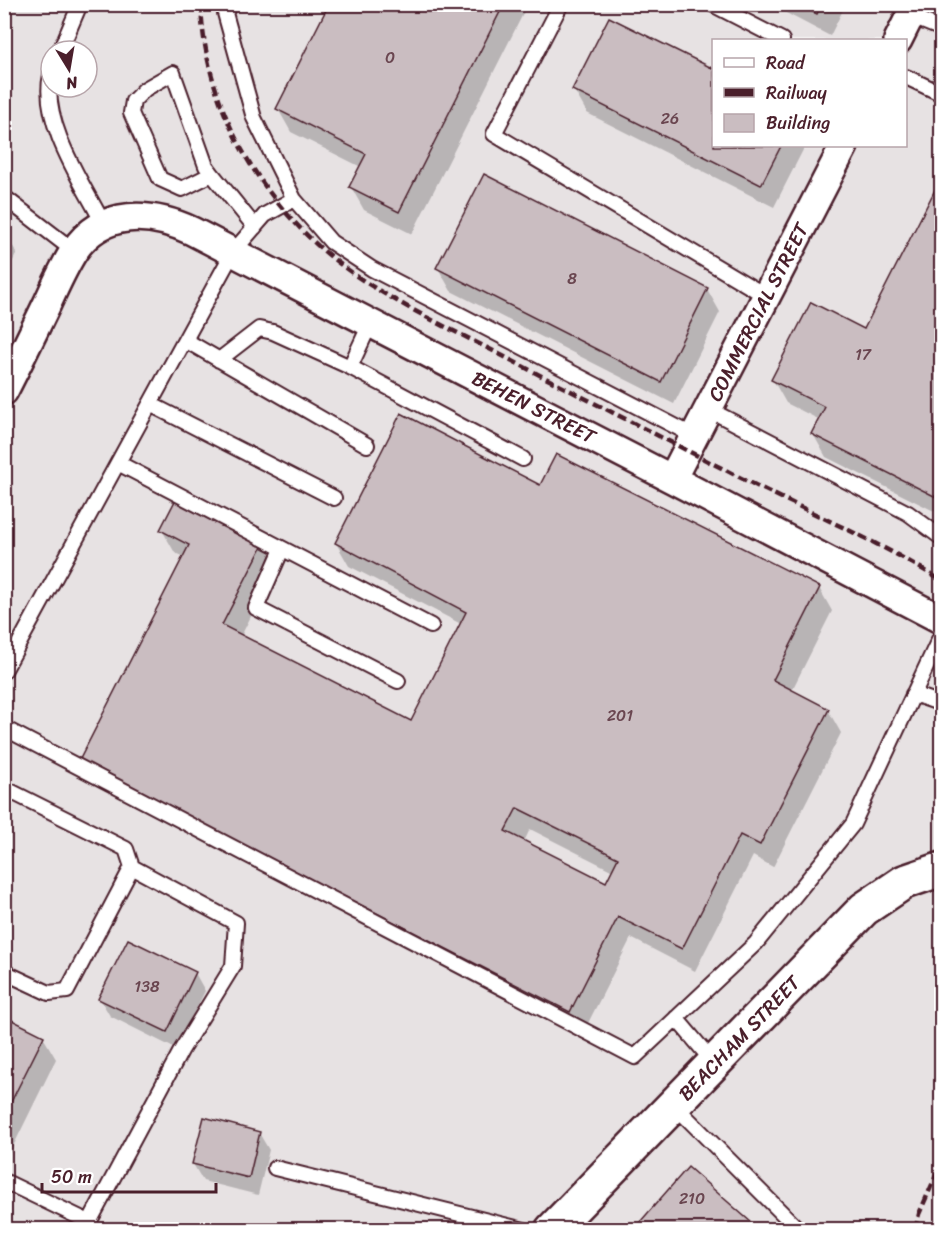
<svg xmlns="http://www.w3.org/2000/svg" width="946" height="1234" font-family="Sriracha,sans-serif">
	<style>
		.built { fill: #e7e2e3; fill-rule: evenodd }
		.shadow { fill: #0003; fill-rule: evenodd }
		.building { fill: #cabdc1; stroke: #4a1f2b; stroke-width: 1.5; fill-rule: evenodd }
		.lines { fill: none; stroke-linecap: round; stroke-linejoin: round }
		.lane-casing { stroke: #4a1f2b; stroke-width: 18 }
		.street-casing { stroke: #4a1f2b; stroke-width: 32 }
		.secondary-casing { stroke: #4a1f2b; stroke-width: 38 }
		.lane { stroke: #fff; stroke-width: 14 }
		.street { stroke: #fff; stroke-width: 27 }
		.secondary { stroke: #fff; stroke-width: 33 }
		.rail { stroke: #4a1f2b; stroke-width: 4.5; stroke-dasharray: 9 4.5; stroke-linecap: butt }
		.labels { text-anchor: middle; stroke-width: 4.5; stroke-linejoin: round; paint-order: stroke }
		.number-label { font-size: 16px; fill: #6a4650 }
		.street-label { font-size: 20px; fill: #4a1f2b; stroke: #fff }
	</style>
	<rect width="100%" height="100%" fill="#f4f2f2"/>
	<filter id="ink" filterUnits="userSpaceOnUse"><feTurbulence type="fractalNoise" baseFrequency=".0167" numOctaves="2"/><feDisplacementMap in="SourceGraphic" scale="12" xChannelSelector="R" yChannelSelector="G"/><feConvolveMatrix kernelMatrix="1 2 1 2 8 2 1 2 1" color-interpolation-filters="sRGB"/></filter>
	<g filter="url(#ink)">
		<path class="built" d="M5,5H941V1229H5ZM714,40H906V146H714ZM51,51H87V87H51Z"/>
		<path class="shadow" d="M331,4H528L412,234L364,210L351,187L361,167L291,132L278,109Z
			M769,4H846L830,36Z
			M574,90L714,146H805L774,207L587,113Z
			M942,180V515L826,457L813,434L820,420L786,403L773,380L865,331Z
			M4,232L17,253L4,278Z
			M438,268L707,289L720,312L674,404L451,291Z
			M541,487L819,588L832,611L791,692L828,710L841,733L773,867L753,856L695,971L631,938L583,1033L94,784L81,761L184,557L175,553L162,530L264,542L277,565L241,636L411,723L461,624L349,566L336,543ZM530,829L613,871L606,884L524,842Z
			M195,973L205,991L176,1049L110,1016L100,999Z
			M4,1018L43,1037L56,1059L4,1165Z
			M259,1133L269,1150L258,1195L203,1181L193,1164Z"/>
		<path class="building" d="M329,4H504L399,212L349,187L366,154L276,109Z
			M797,4H822L817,14Z
			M609,17L714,69V146H781L761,185L572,90Z
			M484,174L708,288L661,382L436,268Z
			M942,176V500L811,434L825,407L771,380L811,302L864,329Z
			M401,413L540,485L556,454L820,587L773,680L829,709L760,845L740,835L682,949L618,917L570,1012L79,761L189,545L160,530L178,495L265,541L222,625L411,721L466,612L335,543ZM517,808L618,858L606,882L505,831Z
			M128,939L196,972L167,1032L98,999Z
			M4,1016L44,1036L4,1116Z
			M204,1117L260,1132L249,1178L192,1164Z
			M688,1167L760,1230H633Z"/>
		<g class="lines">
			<g class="lane-casing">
				<path id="lane" d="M561,4L494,134L766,296
					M712,4L782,40
					M910,16L942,29
					M60,51L80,4
					M51,75C40,121 83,184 104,225
					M906,77L942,94
					M212,174L182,189L160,179L131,113L133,101L145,89L173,73L206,166L212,174L255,227
					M4,197L74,251
					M294,199L331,242L372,269L694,436
					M371,322L350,367L523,459
					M185,340L367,445
					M219,360L259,329L273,332L350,367
					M150,404L334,498
					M708,409L908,513L942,538
					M118,463L431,626
					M282,549L256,608L398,681
					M4,671L233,252L265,215L294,199L254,118L225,13L230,4
					M913,694L942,704
					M4,728L635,1057L756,943L853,824L942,633
					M4,788L126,849L132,867
					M4,972L49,993L67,991L132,867L236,923L233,966L182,1049L85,1230
					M676,1018L714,1063
					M674,1105L799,1230
					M275,1168L524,1230
					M4,1181L89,1222"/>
			</g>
			<g class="street-casing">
				<path id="street" d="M898,40L916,4
					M4,391C19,362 33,333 47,304C55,287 63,268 74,251C103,208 151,212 192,231L672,479L942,620
					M672,479L844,146"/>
			</g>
			<g class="secondary-casing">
				<path id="secondary" d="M552,1230L864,909L904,882L942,869"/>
			</g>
			<use href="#lane" class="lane"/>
			<use href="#street" class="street"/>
			<use href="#secondary" class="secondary"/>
			<path class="rail" d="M201,4C204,95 247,178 312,240C365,291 436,321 501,355C588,400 674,444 761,488C822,518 885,545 942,581
				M915,1230L919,1214L942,1162"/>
		</g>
	</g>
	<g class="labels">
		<g class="number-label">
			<text x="390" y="63">0</text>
			<text x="670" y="124">26</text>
			<text x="572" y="284">8</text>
			<text x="863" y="360">17</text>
			<text x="620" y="721">201</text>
			<text x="147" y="992">138</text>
			<text x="692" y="1204">210</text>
		</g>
		<g class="street-label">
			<text transform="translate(758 312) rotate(-63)" y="7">COMMERCIAL STREET</text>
			<text transform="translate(534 407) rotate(27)" y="7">BEHEN STREET</text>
			<text transform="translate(739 1038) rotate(-46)" y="7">BEACHAM STREET</text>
		</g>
	</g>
	<rect width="946" height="1234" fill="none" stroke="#fff" stroke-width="24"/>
	<rect x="12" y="12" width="922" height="1210" fill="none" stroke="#4a1f2b" stroke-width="2" filter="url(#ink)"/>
	<rect x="712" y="39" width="195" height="108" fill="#ffffff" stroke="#b7a5aa" stroke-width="1.5"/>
	<rect x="724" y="58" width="30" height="9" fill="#ffffff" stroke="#b7a5aa" stroke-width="1.5"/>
	<text x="766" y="69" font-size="18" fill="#4a1f2b">Road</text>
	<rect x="724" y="88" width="30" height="9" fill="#4a1f2b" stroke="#b7a5aa" stroke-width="1.5"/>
	<text x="766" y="99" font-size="18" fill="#4a1f2b">Railway</text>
	<rect x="724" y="114" width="30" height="18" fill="#cabdc1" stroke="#b7a5aa" stroke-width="1.5"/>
	<text x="766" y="129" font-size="18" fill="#4a1f2b">Building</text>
	<g transform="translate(69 69) rotate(169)"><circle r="28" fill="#ffffff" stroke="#b7a5aa" stroke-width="1.5"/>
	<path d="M0-4.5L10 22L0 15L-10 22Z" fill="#4a1f2b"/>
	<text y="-9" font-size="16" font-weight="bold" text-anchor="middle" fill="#4a1f2b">N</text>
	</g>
	<path d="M42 1183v9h174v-9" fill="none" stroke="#4a1f2b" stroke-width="3"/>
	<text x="51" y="1183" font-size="18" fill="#4a1f2b" stroke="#ffffff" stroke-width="4.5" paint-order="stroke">50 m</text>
</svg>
